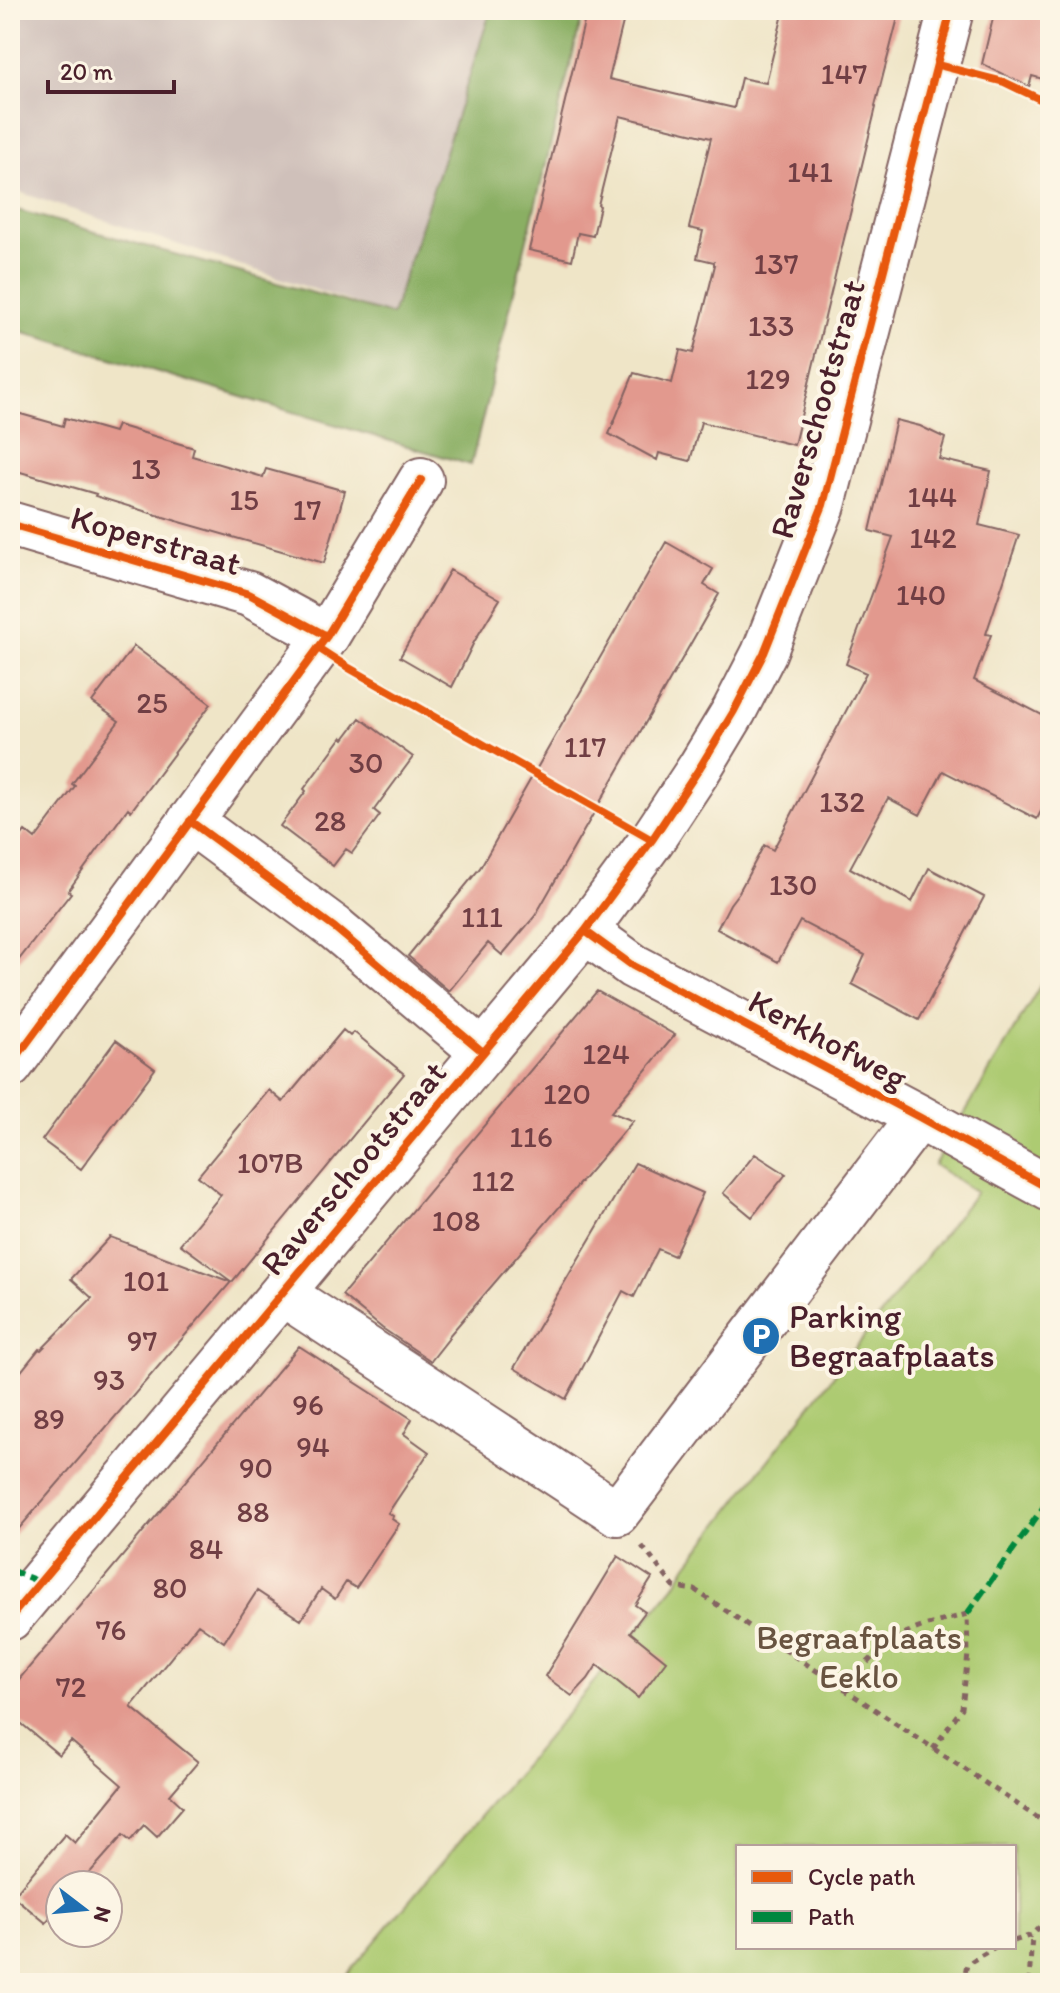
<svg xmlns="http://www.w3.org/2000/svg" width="1060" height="1993" font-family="Itim,sans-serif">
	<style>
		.industrial { fill: #cfc0ba }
		.green { fill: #adcb72; stroke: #7c754e; stroke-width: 2; fill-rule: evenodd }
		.forest { fill: #8aaf64; stroke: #6a6748; stroke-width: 2 }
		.building { fill: #e2998e }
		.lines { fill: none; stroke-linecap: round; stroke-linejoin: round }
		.minor-casing { stroke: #846462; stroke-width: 48 }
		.path { stroke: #846462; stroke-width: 5; stroke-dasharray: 6 6; stroke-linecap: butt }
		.minor { stroke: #fff; stroke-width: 44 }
		.quiet { stroke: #00873e; stroke-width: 6; stroke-dasharray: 12 6; stroke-linecap: butt }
		.cycleway-casing { stroke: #fcf5e5; stroke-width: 13 }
		.cycleway { stroke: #e8590c; stroke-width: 8 }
		.labels { text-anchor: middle; stroke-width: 8; stroke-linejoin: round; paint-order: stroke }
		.number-label { font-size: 30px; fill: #703e44 }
		.street-label { font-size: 34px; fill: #4a1f2b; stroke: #fcf5e5 }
		.poi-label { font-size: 34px; fill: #4a1f2b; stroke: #fcf5e5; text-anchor: start }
		.park-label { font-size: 34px; fill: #685340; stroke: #fcf5e5 }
	</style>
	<rect width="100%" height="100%" fill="#fcf5e5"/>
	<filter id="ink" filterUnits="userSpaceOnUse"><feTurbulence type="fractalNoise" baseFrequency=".0125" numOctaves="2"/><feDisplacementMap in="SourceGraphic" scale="16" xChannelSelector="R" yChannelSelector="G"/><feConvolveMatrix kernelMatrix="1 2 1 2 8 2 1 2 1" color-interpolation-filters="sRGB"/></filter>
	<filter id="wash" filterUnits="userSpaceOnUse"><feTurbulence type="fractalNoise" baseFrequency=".006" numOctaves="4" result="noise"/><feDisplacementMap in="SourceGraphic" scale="32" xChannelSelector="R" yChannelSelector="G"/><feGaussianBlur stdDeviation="1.8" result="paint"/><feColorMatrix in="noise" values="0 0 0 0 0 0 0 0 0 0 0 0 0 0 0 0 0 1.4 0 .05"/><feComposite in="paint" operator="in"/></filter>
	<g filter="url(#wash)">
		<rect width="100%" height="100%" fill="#efe5c7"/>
		<path class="industrial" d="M10,10H491L392,315L10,189Z"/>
		<path class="green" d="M1050,969V1983H340L674,1587L687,1565L976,1192L934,1165ZM738,1847H1014V1947H738Z"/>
		<path class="forest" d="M491,10H584L471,465L10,328V208L392,315Z"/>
		<g id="blocks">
			<path class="building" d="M587,10H626L609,79L734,108L741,78L766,83L784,10H900L875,106L876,107L794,445L701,422L690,461L659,453L657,460L609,434L634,373L672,383L680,350L693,353L715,265H714V262L697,258L703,231L689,228L711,138L620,116L598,205L600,206L593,236L578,233L572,260L529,250Z
				M995,10H1050V81L1032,76L1029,87L982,64Z
				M10,411L63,426L65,418L114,432L117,425L194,448L192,456L263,477L266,469L345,491L324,563L180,522L95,496L96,494L10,469Z
				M896,420L920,426L945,438L939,459L991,471L979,525L1019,535L986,634L991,635L974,680L1050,719V794L1037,819L943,771L920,815L888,798L850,868L912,902L929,868L984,897L919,1020L852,984L865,955L800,921L778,962L717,929L730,904L739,892L764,845L773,850L866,673L846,664L893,537L870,531Z
				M666,542L713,569L704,585L719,594L535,916L502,955L488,943L449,991L408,956L480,868Z
				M450,570L500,599L474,642L452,687L400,657Z
				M134,646L211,704L131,811L128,808L68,891L71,893L10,971V851L25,831L35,839L75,786L72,784L119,721L92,702Z
				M360,718L413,757L374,810L380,815L352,853L346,849L333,866L280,826L306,791L304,789L342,737L344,739Z
				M597,991L675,1035L611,1112L633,1121L448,1337L449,1338L431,1361L382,1328L342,1295Z
				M343,1030L350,1036L354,1032L404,1074L232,1282L180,1244L221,1195L198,1176L269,1090L283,1102Z
				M116,1040L155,1069L81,1169L42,1140Z
				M755,1154L786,1174L752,1217L723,1193Z
				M635,1163L703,1193L674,1256L658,1249L634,1297L623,1291L566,1399L514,1368Z
				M110,1237L231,1282L10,1539V1385L39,1349L41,1350L92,1298L71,1279Z
				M299,1346L412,1419L404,1434L429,1452L388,1513L393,1516L392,1519L399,1524L356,1588L346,1582L335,1599L321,1589L301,1620L257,1591L224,1642L198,1624L131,1707L198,1762L170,1795L183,1807L157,1837L144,1825L130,1841L123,1835L79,1885H60V1907L46,1923L13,1896L65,1834L75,1843L122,1785L71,1741L59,1755L10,1714V1690Z
				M618,1556L652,1578L635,1605L645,1612L630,1632L666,1661L638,1698L597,1665L588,1679L572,1696L545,1676Z"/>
		</g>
	</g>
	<g filter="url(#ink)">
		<use href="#blocks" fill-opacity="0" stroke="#846462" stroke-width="2"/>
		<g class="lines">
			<g class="minor-casing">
				<path id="minor" d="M10,524L249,594L327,636
					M190,821L335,928L483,1052
					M585,931L633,966L919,1117L1050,1189
					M10,1066L327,636L421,480
					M282,1293L617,1513L919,1117
					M10,1618L585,931L652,840L699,769L734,711L764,653L823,505L951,10"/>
			</g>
			<path class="path" d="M642,1546L674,1587L695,1590L1050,1826
				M842,1688L892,1638L924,1626L967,1614L968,1654L962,1708L933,1749
				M1014,1941L1032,1935L1050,1915
				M963,1983L967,1964L995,1947
				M1029,1983L1032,1935"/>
			<use href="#minor" class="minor"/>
			<path class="quiet" d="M10,1570L40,1582
				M967,1614L1050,1498"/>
			<g class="cycleway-casing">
				<path id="cycleway" d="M938,65L1004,82L1050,104
					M10,524L249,594L327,636
					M318,648L349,668L652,840
					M190,821L335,928L483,1052
					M585,931L633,966L919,1117L1050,1189
					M10,1066L327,636L421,480
					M10,1618L585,931L652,840L699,769L734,711L764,653L823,505L951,10"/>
			</g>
			<use href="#cycleway" class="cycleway"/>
		</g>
	</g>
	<defs>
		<g id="parking-disc" transform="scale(2)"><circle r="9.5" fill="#1f6fb2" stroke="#fcf5e5"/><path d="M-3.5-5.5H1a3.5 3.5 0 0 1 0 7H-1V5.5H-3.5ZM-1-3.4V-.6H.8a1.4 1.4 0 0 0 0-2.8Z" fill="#fff"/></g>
	</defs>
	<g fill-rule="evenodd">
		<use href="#parking-disc" x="761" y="1336"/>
	</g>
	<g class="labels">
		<g class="number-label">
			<text x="844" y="84">147</text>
			<text x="810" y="182">141</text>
			<text x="776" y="274">137</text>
			<text x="771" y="336">133</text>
			<text x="768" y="389">129</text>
			<text x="146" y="479">13</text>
			<text x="932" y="507">144</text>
			<text x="244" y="510">15</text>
			<text x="307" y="520">17</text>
			<text x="933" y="548">142</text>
			<text x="921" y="605">140</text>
			<text x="152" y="713">25</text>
			<text x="585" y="757">117</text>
			<text x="366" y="773">30</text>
			<text x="842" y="812">132</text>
			<text x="330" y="831">28</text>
			<text x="793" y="895">130</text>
			<text x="482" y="927">111</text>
			<text x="606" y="1064">124</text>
			<text x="567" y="1104">120</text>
			<text x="531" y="1147">116</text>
			<text x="270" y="1173">107B</text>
			<text x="493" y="1191">112</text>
			<text x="456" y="1231">108</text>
			<text x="146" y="1291">101</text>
			<text x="142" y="1351">97</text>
			<text x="109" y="1390">93</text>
			<text x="308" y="1415">96</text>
			<text x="49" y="1429">89</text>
			<text x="313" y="1457">94</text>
			<text x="256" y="1478">90</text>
			<text x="253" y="1522">88</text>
			<text x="206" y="1559">84</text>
			<text x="170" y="1598">80</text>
			<text x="111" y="1640">76</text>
			<text x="71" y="1697">72</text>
		</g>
		<g class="street-label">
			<text transform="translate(817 409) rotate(-74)" y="12">Raverschootstraat</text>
			<text transform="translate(156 540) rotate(16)" y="12">Koperstraat</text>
			<text transform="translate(828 1039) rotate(28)" y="12">Kerkhofweg</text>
			<text transform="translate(353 1168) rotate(-50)" y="12">Raverschootstraat</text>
		</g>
		<g class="poi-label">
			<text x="789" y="1328">Parking<tspan x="789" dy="39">Begraafplaats</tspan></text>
		</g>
		<g class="park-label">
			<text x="859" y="1649">Begraafplaats<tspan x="859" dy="39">Eeklo</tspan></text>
		</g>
	</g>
	<rect width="1060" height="1993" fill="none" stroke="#fcf5e5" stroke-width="40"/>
	<rect x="736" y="1845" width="280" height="104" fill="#fcf5e5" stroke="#b59f9b" stroke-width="2"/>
	<rect x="752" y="1871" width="40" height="12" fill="#e8590c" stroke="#b59f9b" stroke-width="2"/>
	<text x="808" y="1885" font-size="24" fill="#4a1f2b">Cycle path</text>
	<rect x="752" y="1911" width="40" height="12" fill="#00873e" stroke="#b59f9b" stroke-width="2"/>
	<text x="808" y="1925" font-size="24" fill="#4a1f2b">Path</text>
	<g transform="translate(84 1909) rotate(106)"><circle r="38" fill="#fcf5e5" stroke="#b59f9b" stroke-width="2"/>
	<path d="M0-6L14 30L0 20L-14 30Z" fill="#1f6fb2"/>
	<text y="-12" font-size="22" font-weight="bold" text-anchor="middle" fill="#4a1f2b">N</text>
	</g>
	<path d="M48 80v12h126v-12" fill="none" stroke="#4a1f2b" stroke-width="4"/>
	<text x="60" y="80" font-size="24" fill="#4a1f2b" stroke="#fcf5e5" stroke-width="6" paint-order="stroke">20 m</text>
</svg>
